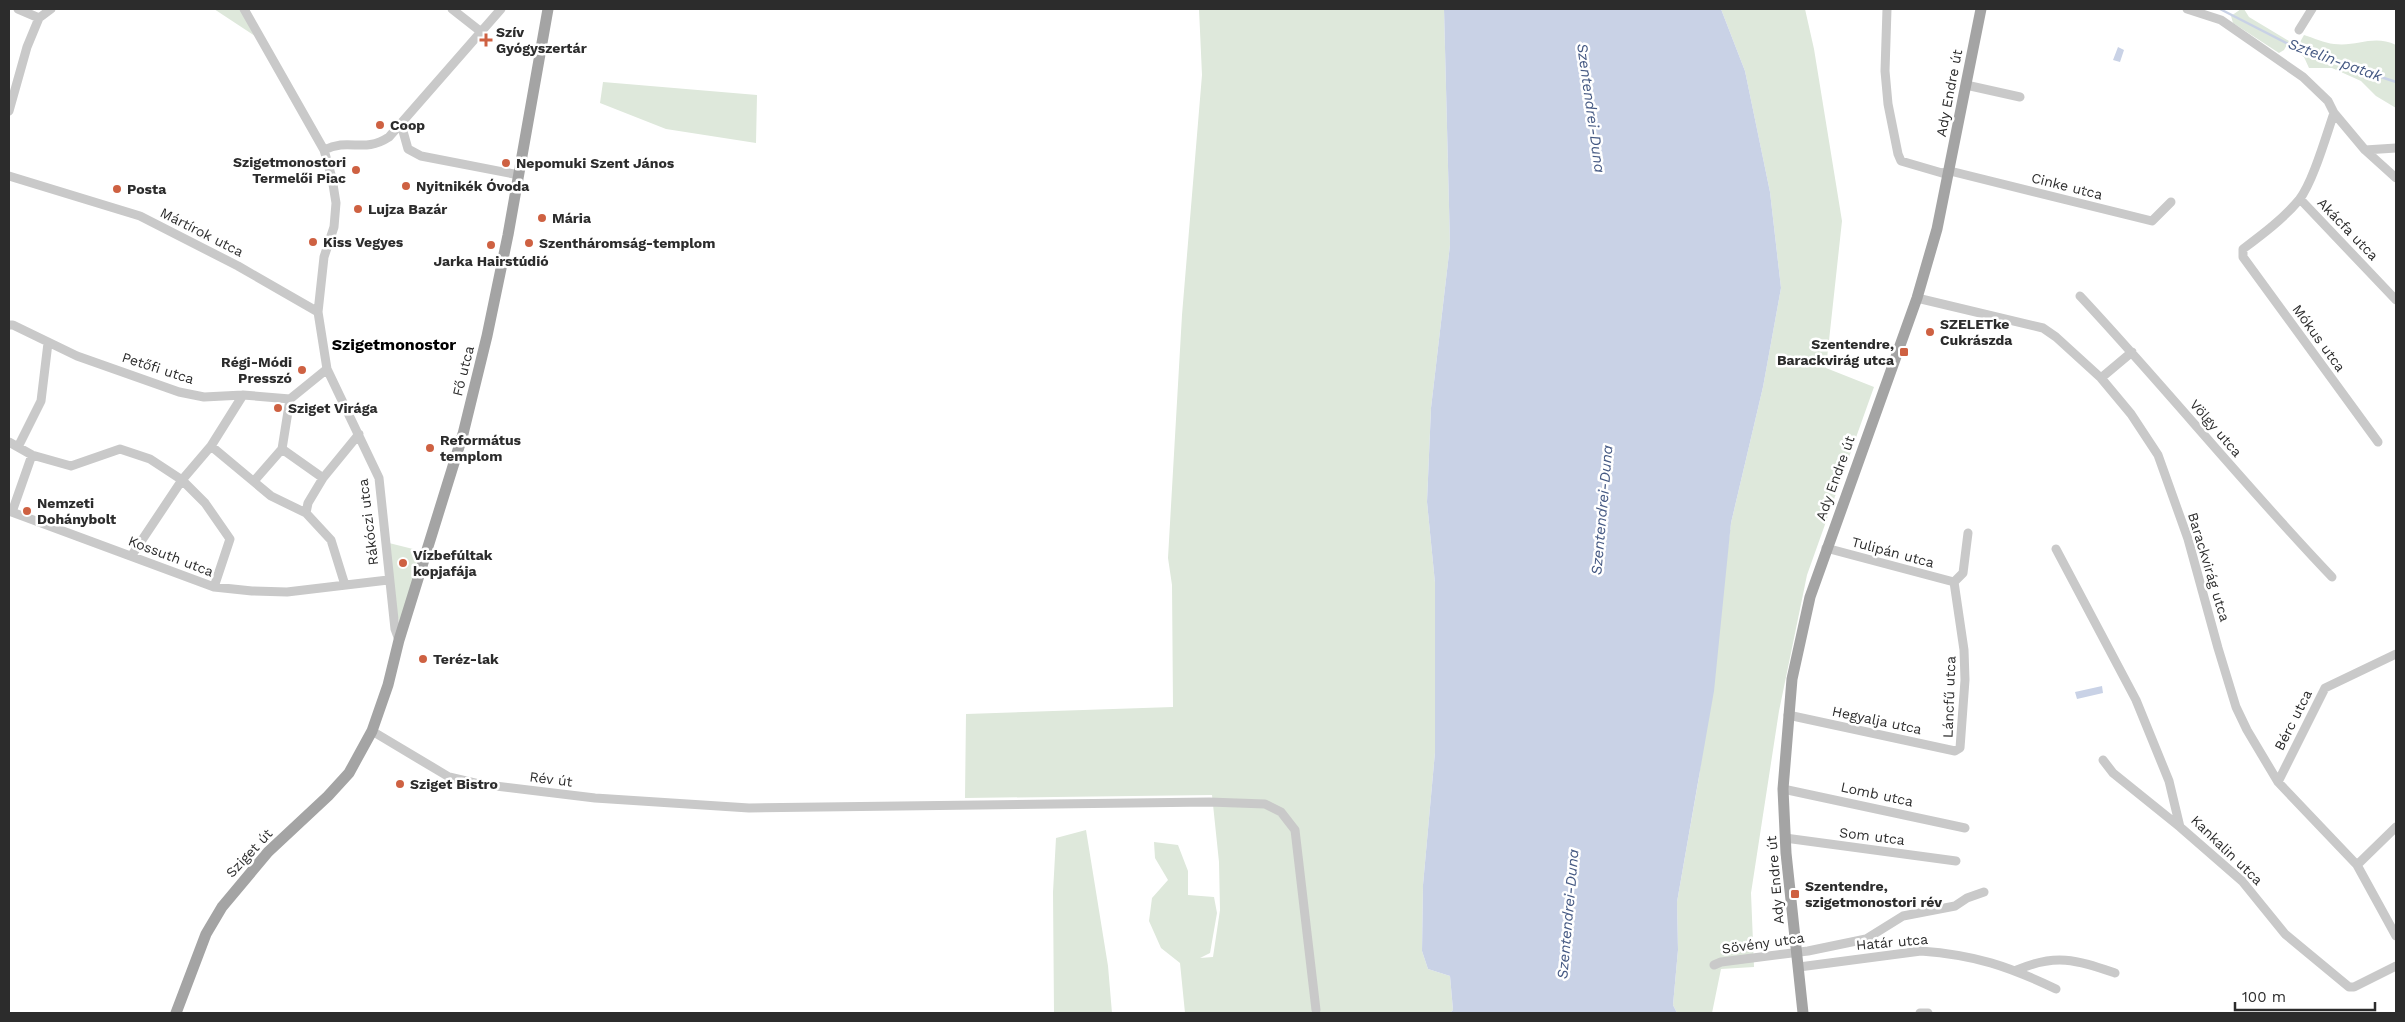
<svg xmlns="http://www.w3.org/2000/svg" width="2405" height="1022" font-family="'Work Sans',sans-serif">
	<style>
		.green { fill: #dee8db }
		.water { fill: #c9d2e6 }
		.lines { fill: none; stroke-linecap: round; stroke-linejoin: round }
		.stream { stroke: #c9d2e6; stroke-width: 2.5 }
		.minor { stroke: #c9c9c9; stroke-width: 9 }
		.major { stroke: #a4a4a4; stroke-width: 11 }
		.poi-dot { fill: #ce6142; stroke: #fff; stroke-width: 2 }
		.labels { text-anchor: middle; stroke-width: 5; stroke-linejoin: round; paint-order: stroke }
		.poi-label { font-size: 14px; font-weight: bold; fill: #2c2c2c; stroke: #fff; text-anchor: start }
		.street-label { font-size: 14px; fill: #2c2c2c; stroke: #fff }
		.water-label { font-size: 15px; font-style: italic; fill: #455983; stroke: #fff }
		.quarter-label { font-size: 16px; font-weight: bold; fill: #000; stroke: #fff }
	</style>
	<rect width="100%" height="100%" fill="#fff"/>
	<path class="green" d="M214,9H241L255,36Z
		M1199,9H1444L1450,245L1431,408L1427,502L1435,583V752L1423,885L1422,951L1428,969L1450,976L1453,1010L1450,1013H1185L1180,963L1161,948L1149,921L1152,898L1168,880L1155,858L1154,842L1178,845L1188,871V895L1214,897L1217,913L1210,953L1200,958L1213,957L1220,910L1219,862L1212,795L965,798L966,714L1173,707L1172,585L1168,558L1182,315L1202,75Z
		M1721,9H1805L1814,49L1842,221L1826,368L1874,387L1807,575L1779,711L1751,893L1754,967L1721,969L1712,1013H1677L1673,1005L1678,950L1677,902L1699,777L1731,523L1763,387L1781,288L1770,192L1745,71Z
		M2241,9H2244L2249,17L2289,41L2284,50L2279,53L2233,23L2231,16Z
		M2304,35C2314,38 2324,43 2334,44C2358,47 2373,34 2396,45V108L2376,96L2361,81L2332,68H2309L2304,57L2295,51Z
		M603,82L757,95L756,143L666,129L600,103Z
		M389,543L421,551L400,625L396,610Z
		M1086,830L1108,966L1112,1013H1054L1053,892L1056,838Z"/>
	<path class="water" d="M1444,9H1721L1745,71L1770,192L1781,288L1763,387L1731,523L1714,691L1677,902L1678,950L1673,1005L1677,1013H1450L1453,1010L1450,976L1428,969L1422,951L1423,885L1435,752V583L1427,502L1431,408L1450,245Z
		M2118,47L2124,50L2120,62L2113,60Z
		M2102,686L2103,693L2077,699L2075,692Z"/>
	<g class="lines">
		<path class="stream" d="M2220,9L2300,50L2396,82"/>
		<path class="minor" d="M18,9L39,18
			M244,9L324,150L332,178L336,203L334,227L324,257L318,312L327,369L379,478L395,629L399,640
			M452,9L480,31
			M1887,9L1885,71L1888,104L1898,154L1901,161L1942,173L1950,171L2152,221L2171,202
			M2187,9L2221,20L2303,77L2328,101L2334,113L2365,150L2396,178
			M2299,30L2312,9
			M1966,85L2020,97
			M9,111L27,47L39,18L51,9
			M2334,113C2326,136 2313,182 2299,200C2283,219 2263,234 2243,249V257L2378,442
			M401,124L408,149L421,156L519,175
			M324,150C350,137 363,154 389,137L501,9
			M2365,150L2396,148
			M9,176L140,216L238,266L318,312
			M2300,199L2396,300
			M2080,296C2166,388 2245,486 2332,577
			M1917,298L2043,328L2056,337L2101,378L2131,414L2158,455L2188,539L2218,648L2236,707L2247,730L2278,782L2357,865L2396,936
			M9,325H13L77,356L179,392L204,397L243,395L290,399L327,369
			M2101,378L2132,352
			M9,442L32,455L71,466L120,449L150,459L182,480L205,503L230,539L214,587
			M211,446L271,496L306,513L331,540L345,585
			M18,447L41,401L48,343
			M282,449L323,478L308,503L306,513
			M323,478L359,434
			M254,481L282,449L290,399
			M9,511L214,587L252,591L287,592L388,580
			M12,512L32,455
			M1826,548L1954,582
			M2056,549L2136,700L2169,781L2180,827L2242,881L2285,934L2349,987H2354L2396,966
			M132,555L182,480L211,446L243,395
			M1954,582L1963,573L1968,533
			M1788,715L1955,751L1960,748L1965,680L1964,650L1954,582
			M372,731L449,777L479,784L595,798L749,808L1209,802L1265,804L1281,812L1295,830L1316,1010
			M2103,760L2113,773L2180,827
			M2278,782L2325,688L2396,654
			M1783,789L1965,828
			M1785,838L1956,861
			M2357,865L2396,827
			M1714,965L1721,962L1808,951L1866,939L1903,916L1955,906L1967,898L1984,892
			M1799,967L1921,951C1975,955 2008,966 2056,989
			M2017,970C2056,953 2076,960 2115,973
			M1920,1013H1928"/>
		<path class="major" d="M176,1013L206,934L222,907L268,852L328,796L349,773L372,731L388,685L399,640L463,434L487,336L508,235L548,9
			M1803,1013L1786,853L1783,789L1792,679L1810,597L1917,298L1937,229L1981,9"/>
	</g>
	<g class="poi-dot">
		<path d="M483.5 32.5h5v5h5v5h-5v5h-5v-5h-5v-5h5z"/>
		<circle cx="380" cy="125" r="5"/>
		<circle cx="506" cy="163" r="5"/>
		<circle cx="356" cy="170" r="5"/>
		<circle cx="406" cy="186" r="5"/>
		<circle cx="117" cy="189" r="5"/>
		<circle cx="358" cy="209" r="5"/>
		<circle cx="542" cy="218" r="5"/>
		<circle cx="313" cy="242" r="5"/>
		<circle cx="529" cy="243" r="5"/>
		<circle cx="491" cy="245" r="5"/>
		<circle cx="1930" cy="332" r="5"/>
		<rect x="1899" y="347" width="10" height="10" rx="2.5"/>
		<circle cx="302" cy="370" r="5"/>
		<circle cx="278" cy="408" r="5"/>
		<circle cx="430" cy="448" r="5"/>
		<circle cx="27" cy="511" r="5"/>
		<circle cx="403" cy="563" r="5"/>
		<circle cx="423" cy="659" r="5"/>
		<circle cx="400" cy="784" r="5"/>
		<rect x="1790" y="889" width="10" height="10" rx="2.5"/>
	</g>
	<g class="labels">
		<g class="poi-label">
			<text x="496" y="37">Szív<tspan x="496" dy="16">Gyógyszertár</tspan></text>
			<text x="390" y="130">Coop</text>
			<text x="346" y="167" text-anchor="end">Szigetmonostori<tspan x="346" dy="16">Termelői Piac</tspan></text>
			<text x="516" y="168">Nepomuki Szent János</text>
			<text x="416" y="191">Nyitnikék Óvoda</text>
			<text x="127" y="194">Posta</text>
			<text x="368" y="214">Lujza Bazár</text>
			<text x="552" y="223">Mária</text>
			<text x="323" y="247">Kiss Vegyes</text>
			<text x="539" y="248">Szentháromság-templom</text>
			<text x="491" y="266" text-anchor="middle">Jarka Hairstúdió</text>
			<text x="1940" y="329">SZELETke<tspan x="1940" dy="16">Cukrászda</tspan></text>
			<text x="1894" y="349" text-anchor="end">Szentendre,<tspan x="1894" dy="16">Barackvirág utca</tspan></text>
			<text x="292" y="367" text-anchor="end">Régi-Módi<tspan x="292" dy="16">Presszó</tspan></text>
			<text x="288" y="413">Sziget Virága</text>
			<text x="440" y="445">Református<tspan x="440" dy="16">templom</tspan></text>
			<text x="37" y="508">Nemzeti<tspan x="37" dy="16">Dohánybolt</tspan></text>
			<text x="413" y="560">Vízbefúltak<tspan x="413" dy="16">kopjafája</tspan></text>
			<text x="433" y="664">Teréz-lak</text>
			<text x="410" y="789">Sziget Bistro</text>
			<text x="1805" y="891">Szentendre,<tspan x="1805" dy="16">szigetmonostori rév</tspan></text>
		</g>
		<g class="street-label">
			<text transform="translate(1949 93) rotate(-79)" y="5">Ady Endre út</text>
			<text transform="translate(2067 186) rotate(14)" y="5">Cinke utca</text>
			<text transform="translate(2348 229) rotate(46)" y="5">Akácfa utca</text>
			<text transform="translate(202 232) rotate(27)" y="5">Mártírok utca</text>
			<text transform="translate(2319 338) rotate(54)" y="5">Mókus utca</text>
			<text transform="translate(158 368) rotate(18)" y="5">Petőfi utca</text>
			<text transform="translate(463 371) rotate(-76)" y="5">Fő utca</text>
			<text transform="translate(2216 428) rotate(49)" y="5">Völgy utca</text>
			<text transform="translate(1835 478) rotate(-70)" y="5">Ady Endre út</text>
			<text transform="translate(368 522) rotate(-97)" y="5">Rákóczi utca</text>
			<text transform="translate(1893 552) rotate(15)" y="5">Tulipán utca</text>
			<text transform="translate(171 556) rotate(21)" y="5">Kossuth utca</text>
			<text transform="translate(2209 567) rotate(73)" y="5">Barackvirág utca</text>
			<text transform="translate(1949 697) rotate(-88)" y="5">Láncfű utca</text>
			<text transform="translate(1877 720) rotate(12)" y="5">Hegyalja utca</text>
			<text transform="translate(2293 720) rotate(-63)" y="5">Bérc utca</text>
			<text transform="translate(551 779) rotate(7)" y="5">Rév út</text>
			<text transform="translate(1877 794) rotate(12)" y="5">Lomb utca</text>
			<text transform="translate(1872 836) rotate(7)" y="5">Som utca</text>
			<text transform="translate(2227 850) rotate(44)" y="5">Kankalin utca</text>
			<text transform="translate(249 853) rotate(-47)" y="5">Sziget út</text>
			<text transform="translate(1775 880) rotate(-95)" y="5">Ady Endre út</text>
			<text transform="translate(1892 942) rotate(-5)" y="5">Határ utca</text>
			<text transform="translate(1763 943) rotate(-8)" y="5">Sövény utca</text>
		</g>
		<g class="water-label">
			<text transform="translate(2335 60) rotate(20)" y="5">Sztelin-patak</text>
			<text transform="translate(1591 108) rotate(82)" y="5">Szentendrei-Duna</text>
			<text transform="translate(1602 510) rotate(-85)" y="5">Szentendrei-Duna</text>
			<text transform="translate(1568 914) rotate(-85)" y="5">Szentendrei-Duna</text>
		</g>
		<g class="quarter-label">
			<text x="394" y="350">Szigetmonostor</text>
		</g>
	</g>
	<rect width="2405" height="1022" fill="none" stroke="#2c2c2c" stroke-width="20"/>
	<path d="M2235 1002v8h140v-8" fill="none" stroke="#2c2c2c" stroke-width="2.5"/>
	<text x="2242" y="1002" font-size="15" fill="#2c2c2c" stroke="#ffffff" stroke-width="4" paint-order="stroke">100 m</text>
</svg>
